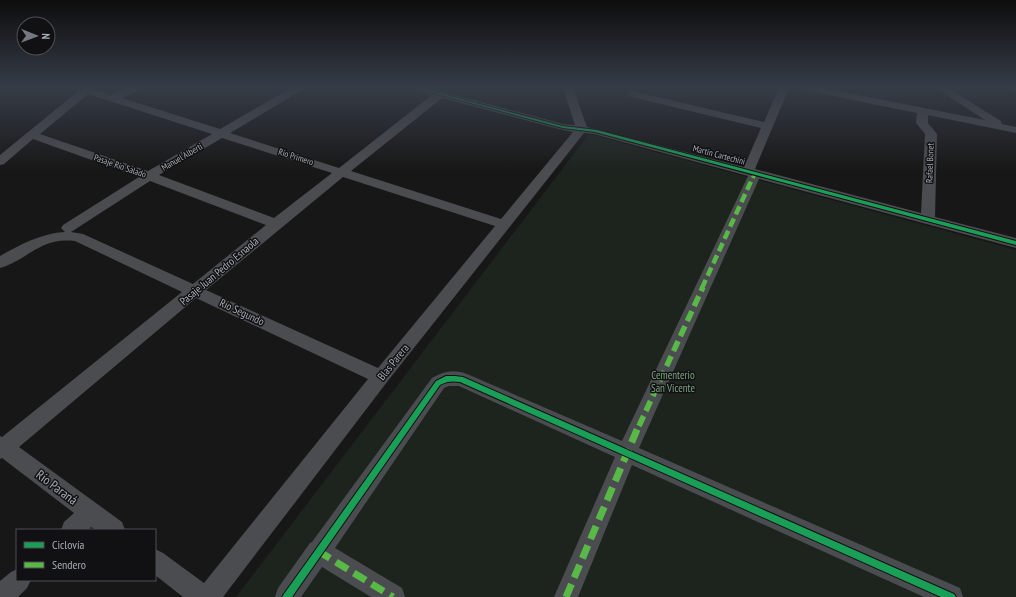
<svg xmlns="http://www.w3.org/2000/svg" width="1016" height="597" font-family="'PT Sans Narrow',sans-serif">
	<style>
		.green { fill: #1d241e }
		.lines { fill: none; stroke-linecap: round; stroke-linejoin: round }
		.minor { fill: #4b4c50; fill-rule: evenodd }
		.quiet-far3 { stroke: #58b947; stroke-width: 3.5; stroke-dasharray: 7 3.5; stroke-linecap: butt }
		.quiet-far2 { stroke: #58b947; stroke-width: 4.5; stroke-dasharray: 9 4.5; stroke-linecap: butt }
		.quiet-far1 { stroke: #58b947; stroke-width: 5.5; stroke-dasharray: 11 5.5; stroke-linecap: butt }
		.quiet { stroke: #58b947; stroke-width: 7; stroke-dasharray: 14 7; stroke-linecap: butt }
		.cycleway-casing { stroke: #111113; stroke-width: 2 }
		.cycleway { fill: #1a9f57; fill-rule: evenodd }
		.labels { text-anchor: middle; stroke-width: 3; stroke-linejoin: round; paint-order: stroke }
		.far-street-label { font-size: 9px; fill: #a8adb8; stroke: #111113 }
		.street-label { font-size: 11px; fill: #a8adb8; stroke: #111113 }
		.park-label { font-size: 11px; fill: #7fa381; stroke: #111113 }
		.near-street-label { font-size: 13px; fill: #a8adb8; stroke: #111113 }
	</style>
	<rect width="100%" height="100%" fill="#171717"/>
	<path class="green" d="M589,134L1016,250V597H236Z"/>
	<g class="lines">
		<path class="minor" d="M82,88H94L93,89L111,95L127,88H140L139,90L122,98L220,129L291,88H303L302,90L230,133L339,168L432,95L413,90L412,88H428L563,124L575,125L563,88H573L587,127L744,167L761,128L628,96L627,94L632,91L764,122L779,88H789L755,169L921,213L925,134L916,123L917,113L809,91L805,90L804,88H823L985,120L936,88H948L1001,121L1002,124L1016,127V133L928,115V123L937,134L935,217L1016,238V248L759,179L639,448L960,588L963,597H924L632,465L578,597H554L615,457L459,386H449L444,388L335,548L402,588L405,597H371L322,567L301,597H275L278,588L310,543L312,542L432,378C443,371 455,369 467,374L622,441L748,176L594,134L584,133L387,382L223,597H183L155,575V549L163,553L204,583L368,379L196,298L19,447L122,522L125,530H96L91,527L88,530H61L64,522L74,513L2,458L0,459V436L2,437L182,292L75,241C40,237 28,260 0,268V256C20,245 41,233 65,232L61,228L63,225L139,177L33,139L4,164L0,165V155ZM88,94L212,134L148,171L40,134ZM442,98L559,129L573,132L501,219L351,171ZM222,138L332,173L274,218L159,175ZM343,177L495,226L378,368L206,290ZM150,181L266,225L193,284L83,234L71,232Z
			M1008,88H1016V93Z
			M17,569V580H31L27,588L18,597H0V581L11,572Z"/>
		<path class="quiet-far3" d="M753,178L755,173"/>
		<path class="quiet-far2" d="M702,288L753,177"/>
		<path class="quiet-far1" d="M639,426L703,287"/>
		<path class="quiet" d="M318,551L393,597
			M566,597L639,425"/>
		<g class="cycleway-casing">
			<path id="cycleway" d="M415,88H420L563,126L597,130L1016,241V245L595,132L563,128Z
				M446,376H455L463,377L954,594L956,597H941L460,382C453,381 447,381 440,385L292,597H282L284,594L436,381Z"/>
		</g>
		<use href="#cycleway" class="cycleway"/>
	</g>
	<linearGradient id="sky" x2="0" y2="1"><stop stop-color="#0d0d0d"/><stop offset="0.51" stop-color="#363c47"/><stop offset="1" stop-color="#363c47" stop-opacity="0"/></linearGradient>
	<rect width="1016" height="171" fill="url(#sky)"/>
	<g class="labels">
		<g class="far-street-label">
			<text transform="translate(719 155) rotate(15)" y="3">Martín Cartechini</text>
			<text transform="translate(182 157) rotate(-30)" y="3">Manuel Alberti</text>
			<text transform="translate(296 157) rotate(18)" y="3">Río Primero</text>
			<text transform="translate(930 163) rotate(-88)" y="3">Rafael Bonet</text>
			<text transform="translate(120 166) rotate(19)" y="3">Pasaje Río Salado</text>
		</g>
		<g class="street-label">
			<text transform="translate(219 271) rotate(-40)" y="4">Pasaje Juan Pedro Esnaola</text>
			<text transform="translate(242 312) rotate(25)" y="4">Río Segundo</text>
			<text transform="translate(393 362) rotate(-51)" y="4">Blas Parera</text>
		</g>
		<g class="park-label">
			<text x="673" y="379">Cementerio<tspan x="673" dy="13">San Vicente</tspan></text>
		</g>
		<g class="near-street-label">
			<text transform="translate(57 487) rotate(37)" y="5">Río Paraná</text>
		</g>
	</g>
	<rect x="16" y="529" width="140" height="52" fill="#111113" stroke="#4d4f55"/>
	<rect x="24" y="542" width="20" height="6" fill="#1a9f57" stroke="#4d4f55"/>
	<text x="52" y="549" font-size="12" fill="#a8adb8">Ciclovía</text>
	<rect x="24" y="562" width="20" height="6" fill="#58b947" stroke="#4d4f55"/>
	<text x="52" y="569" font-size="12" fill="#a8adb8">Sendero</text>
	<g transform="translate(36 36) rotate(91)"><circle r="19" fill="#111113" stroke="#4d4f55"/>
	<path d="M0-3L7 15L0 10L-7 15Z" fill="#757880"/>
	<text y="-6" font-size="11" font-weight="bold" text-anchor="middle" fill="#a8adb8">N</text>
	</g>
</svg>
